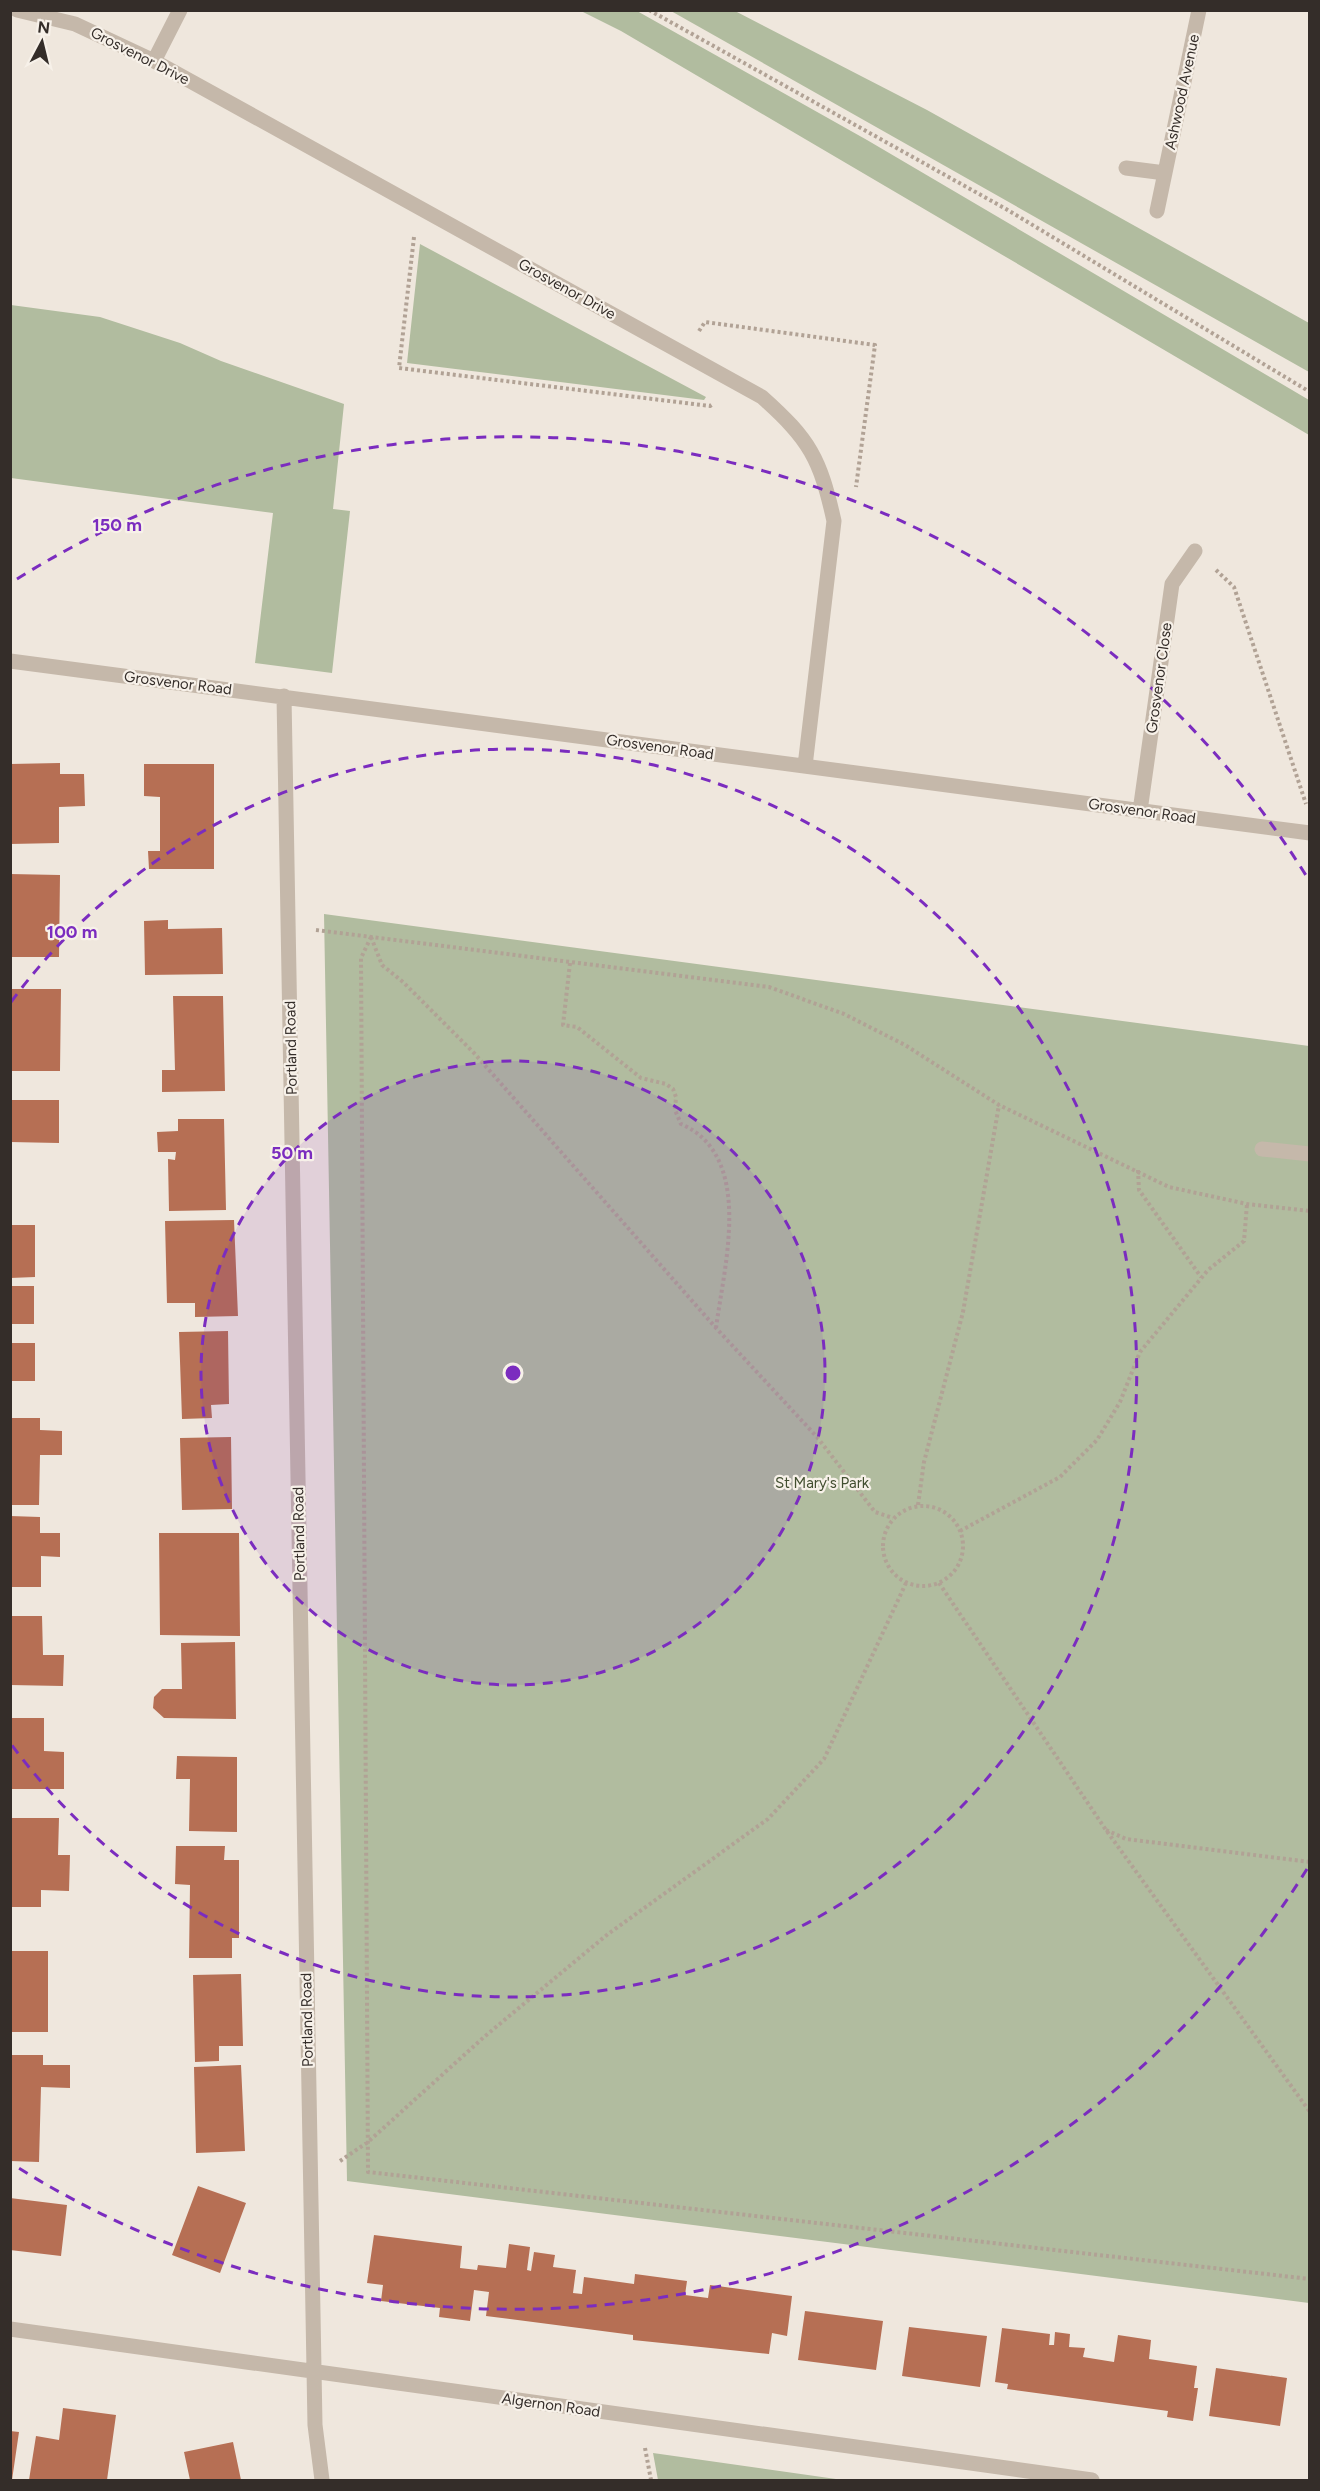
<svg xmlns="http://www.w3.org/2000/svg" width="1320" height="2491" font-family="Figtree,sans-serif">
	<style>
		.green { fill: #b1bc9f }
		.building { fill: #b66f54 }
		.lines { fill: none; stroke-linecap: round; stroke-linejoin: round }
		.path { stroke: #b1a295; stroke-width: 4; stroke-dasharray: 3 3; stroke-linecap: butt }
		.minor { stroke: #c5b8aa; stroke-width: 15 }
		.ring { fill: none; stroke: #7b2cbf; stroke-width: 3; stroke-dasharray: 10 8 }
		.labels { text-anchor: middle; stroke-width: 4.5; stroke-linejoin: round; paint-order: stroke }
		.street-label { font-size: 15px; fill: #342d29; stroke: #f7f1e9 }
		.park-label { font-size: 15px; fill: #424f30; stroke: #f7f1e9 }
		.centre { fill: #7b2cbf; stroke: #f7f1e9; stroke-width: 3 }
		.ring-label { font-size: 18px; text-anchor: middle; font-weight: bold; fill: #7b2cbf; stroke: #f7f1e9; stroke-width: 4.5; stroke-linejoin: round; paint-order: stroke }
	</style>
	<rect width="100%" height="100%" fill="#efe7dd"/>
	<path class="green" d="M581,11H637L867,140L1309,400V435L621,31Z
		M671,11H735L927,110L1309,323V372Z
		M420,244L706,397L704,400L407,363Z
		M11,305L100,317L180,343L221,361L344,404L333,509L350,511L332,673L255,663L273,513L11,478Z
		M324,914L1309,1046V2303L347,2181Z
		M653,2453L843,2480H658Z"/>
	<path class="building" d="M60,763V774H84L85,806L59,807V843L10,844V764Z
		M144,764H214V869H149L148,851H160V797L144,796Z
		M10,874L60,875L59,957H10Z
		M168,920V929L222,928L223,974L145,975L144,921Z
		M10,989H61L60,1071H10Z
		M173,996H223L225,1091L162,1092V1070H175Z
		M10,1100H59V1143L10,1142Z
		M178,1119H224L226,1210L169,1211L168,1159L175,1160L176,1152H158L157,1132L178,1131Z
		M234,1220L238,1316L195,1317V1303H167L165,1221Z
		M10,1225H35V1277L10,1278Z
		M10,1286H34V1324H10Z
		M228,1331L229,1404L211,1405L212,1418L182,1419L179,1332Z
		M10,1343H35V1381H10Z
		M10,1418H40V1430L62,1431V1455H40L39,1505H10Z
		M231,1437L232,1509L182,1510L180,1438Z
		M10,1516L40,1517V1533H60V1557L41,1556V1587H10Z
		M159,1533H239L240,1636L160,1635Z
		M10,1616H42L43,1655H64L63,1686L10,1685Z
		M235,1642L236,1719L164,1718L153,1708L154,1697L162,1689H182L181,1643Z
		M10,1718H44V1751L64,1752V1789H10Z
		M177,1756L237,1757V1832L189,1831L190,1779H176Z
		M10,1818H59L58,1855H70L69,1891L41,1890V1907H10Z
		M176,1846H225L224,1860H239V1938H232V1958H189L190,1885L175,1884Z
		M10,1951H48V2032H10Z
		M241,1974L243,2046H219V2061L195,2062L193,1975Z
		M10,2055H43V2065H70V2088L41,2087L39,2162L10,2161Z
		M241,2065L245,2151L196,2153L194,2067Z
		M198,2186L246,2203L220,2273L172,2255Z
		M10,2198L67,2205L61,2256L10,2250Z
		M374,2235L462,2246L460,2268L477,2270L478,2265L506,2268L509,2244L530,2247L527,2270L531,2271L534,2252L555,2255L553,2267L576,2270L573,2293L582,2294L584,2277L634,2284L635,2274L687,2281L685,2295L708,2298L710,2285L792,2296L787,2336L772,2333L769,2354L633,2340V2335L486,2316L489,2292L474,2290L470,2321L439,2317L440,2308L381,2301L383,2285L367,2283Z
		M805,2311L883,2321L876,2370L798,2360Z
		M909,2327L987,2336L980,2387L902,2376Z
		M1002,2328L1050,2334L1049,2345H1054L1055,2332L1070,2334L1069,2347L1085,2348L1083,2357L1114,2362L1118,2335L1151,2340L1149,2359L1197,2366L1194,2388H1198L1193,2421L1167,2417L1168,2411L1007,2389L1008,2384L995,2382Z
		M1216,2368L1287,2378L1280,2426L1209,2416Z
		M63,2408L116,2415L107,2480H29L36,2436L59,2440Z
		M10,2431L19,2432L12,2480H10Z
		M233,2442L241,2480H190L184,2452Z"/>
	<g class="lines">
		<path class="path" d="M649,10L1006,209L1310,392
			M414,237L399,368L710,406L713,404
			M699,331L705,322L875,345L856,487
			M1216,570L1234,587L1306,804
			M316,930L769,987L844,1014L905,1045L999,1105L1169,1187L1247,1204L1310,1211
			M371,937L361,958L368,2172L1310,2279
			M371,937L382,965L403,982L474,1053L716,1328L817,1437L875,1512L893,1518
			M570,963L563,1025L577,1027L641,1078L666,1084L673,1089L676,1097L675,1110L681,1124C755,1156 724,1266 716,1328
			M1138,1170L1139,1190L1201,1277
			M918,1505L924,1462L963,1312L999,1105
			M883 1546a40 40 0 1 1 80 0a40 40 0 1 1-80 0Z
			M960,1531L1060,1477L1097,1440L1120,1402L1140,1352L1208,1270L1244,1241L1247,1204
			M939,1583L1106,1830L1310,2112
			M1106,1830L1126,1839L1310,1862
			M340,2161L368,2142L484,2037L608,1934L768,1819L824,1759L906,1583
			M645,2448L651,2480"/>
		<path class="minor" d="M17,10L75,24L154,61L762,397C810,440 820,458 834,521L805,766
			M154,61L180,10
			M1126,168L1165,173
			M1157,211L1199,10
			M10,661L1310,833
			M284,696L315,2425L322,2480
			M1140,811L1172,584L1195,551
			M1262,1149L1310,1154
			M10,2329L1092,2480"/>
	</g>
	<circle cx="513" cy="1373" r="312" fill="#7b2cbf" fill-opacity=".12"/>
	<g class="ring">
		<circle cx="513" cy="1373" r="312"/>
		<path d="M11 1002A624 624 0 1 1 11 1744"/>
		<path d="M1307 1869A936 936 0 0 1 17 2167M17 579A936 936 0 0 1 1307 877"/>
	</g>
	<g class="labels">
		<g class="street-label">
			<text transform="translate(140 56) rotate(27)" y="5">Grosvenor Drive</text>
			<text transform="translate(1182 92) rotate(-78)" y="5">Ashwood Avenue</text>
			<text transform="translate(567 289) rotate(29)" y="5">Grosvenor Drive</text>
			<text transform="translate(1159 678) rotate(-82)" y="5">Grosvenor Close</text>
			<text transform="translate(178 683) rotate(7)" y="5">Grosvenor Road</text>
			<text transform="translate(660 747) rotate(8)" y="5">Grosvenor Road</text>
			<text transform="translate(1142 811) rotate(8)" y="5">Grosvenor Road</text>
			<text transform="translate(291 1048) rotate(-91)" y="5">Portland Road</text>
			<text transform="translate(299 1534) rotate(-91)" y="5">Portland Road</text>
			<text transform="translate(307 2020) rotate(-91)" y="5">Portland Road</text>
			<text transform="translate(551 2405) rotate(8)" y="5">Algernon Road</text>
		</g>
		<g class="park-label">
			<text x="822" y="1488">St Mary's Park</text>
		</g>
	</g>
	<circle cx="513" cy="1373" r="9" class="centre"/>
	<g class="ring-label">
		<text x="117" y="531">150 m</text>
		<text x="72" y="938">100 m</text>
		<text x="292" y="1159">50 m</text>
	</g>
	<rect width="1320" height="2491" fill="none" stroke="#342d29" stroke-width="24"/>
	<g transform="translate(42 42) rotate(7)" stroke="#f7f1e9" stroke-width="4.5" paint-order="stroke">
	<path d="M0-4.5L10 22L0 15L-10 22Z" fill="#342d29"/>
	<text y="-9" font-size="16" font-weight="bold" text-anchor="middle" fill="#342d29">N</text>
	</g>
</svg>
